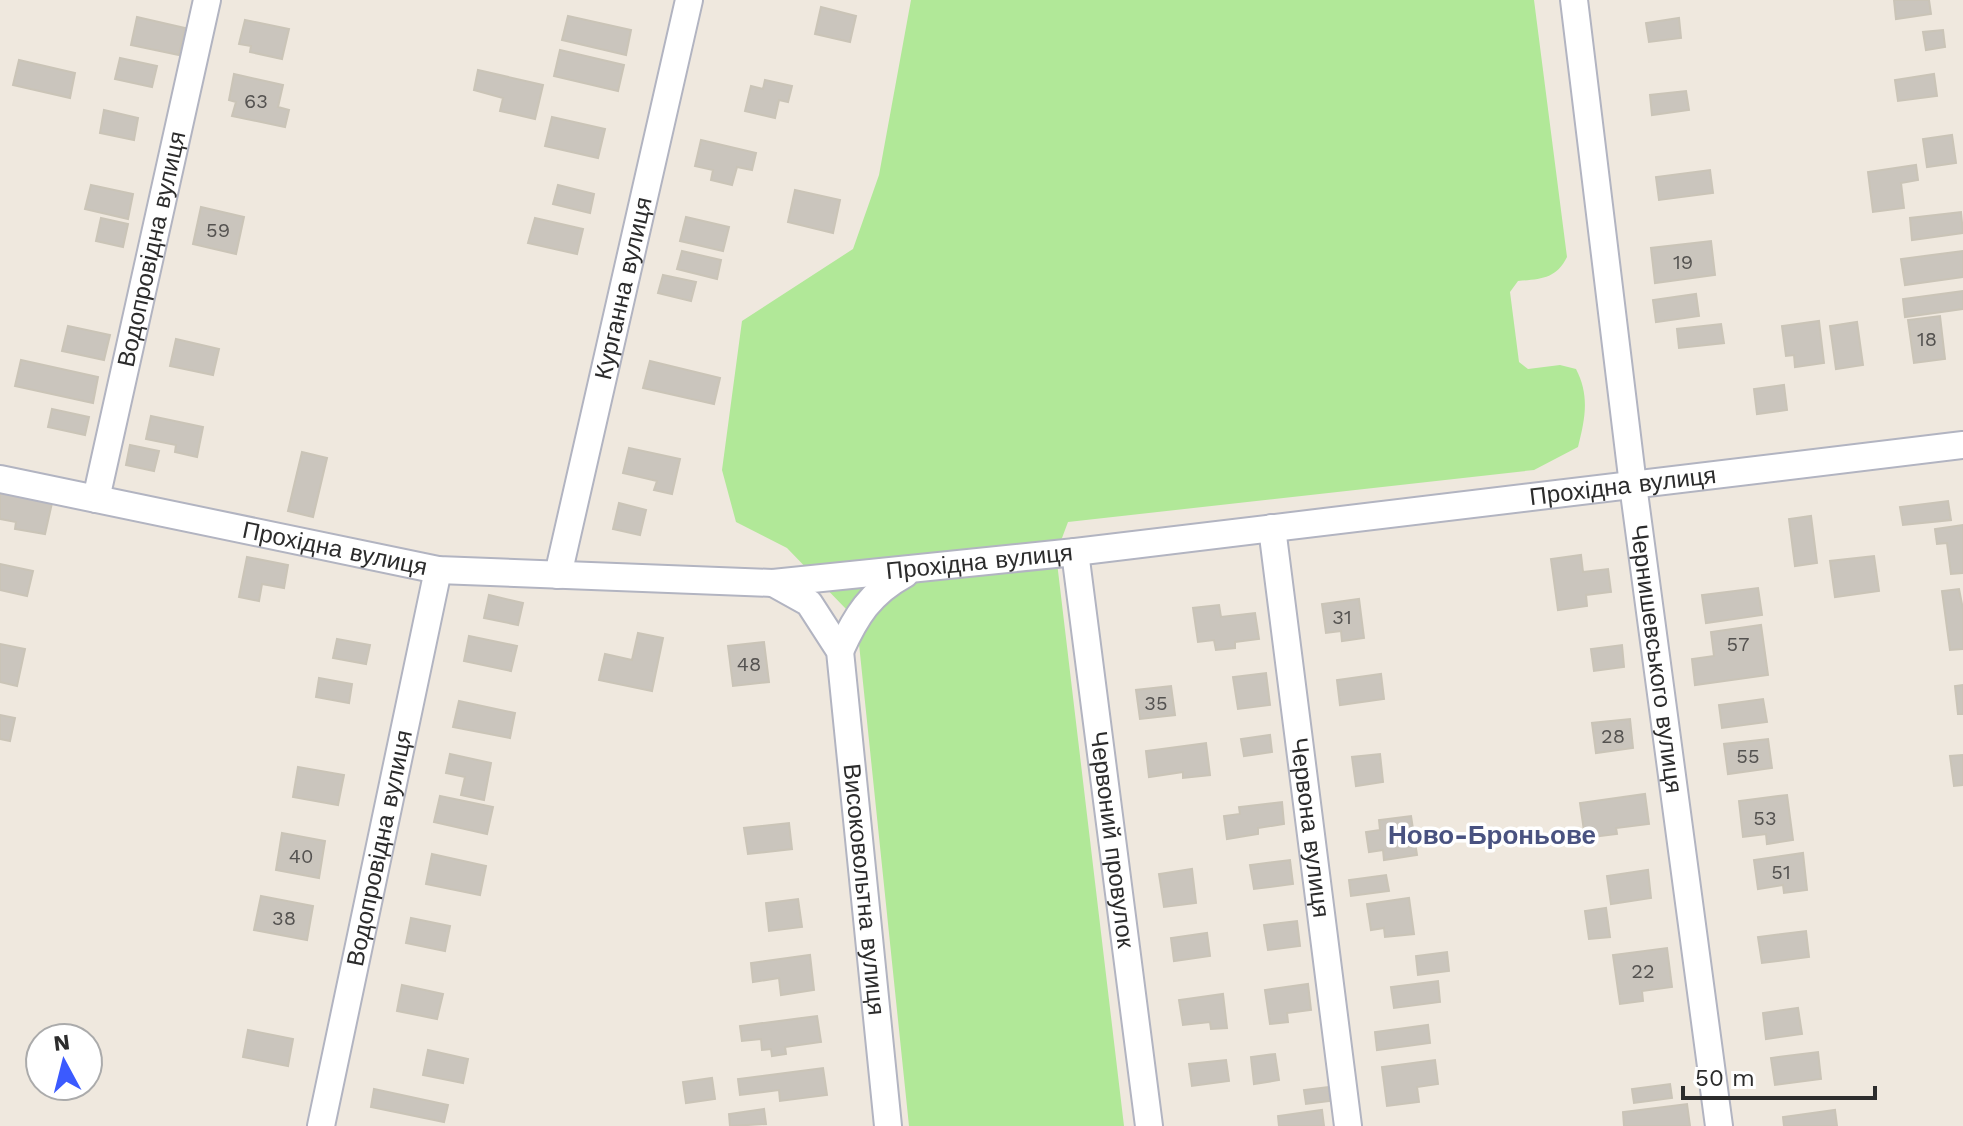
<svg xmlns="http://www.w3.org/2000/svg" width="1963" height="1126" font-family="'Work Sans',sans-serif">
	<style>
		.green { fill: #b1e898 }
		.building { fill: #cac5bd; stroke: #cac4b7; stroke-width: 2 }
		.lines { fill: none; stroke-linecap: round; stroke-linejoin: round }
		.minor-casing { stroke: #b2b4c1; stroke-width: 30 }
		.minor { stroke: #fff; stroke-width: 26 }
		.labels { text-anchor: middle; stroke-width: 7; stroke-linejoin: round; paint-order: stroke }
		.number-label { font-size: 20px; fill: #545250 }
		.street-label { font-size: 24px; fill: #2c2c2c; stroke: #fff }
		.neighbourhood-label { font-size: 26px; font-weight: bold; fill: #495280; stroke: #fff }
	</style>
	<rect width="100%" height="100%" fill="#efe8de"/>
	<path class="green" d="M911,0H1534L1567,257C1556,279 1541,279 1518,281L1510,292L1519,362L1528,369L1560,365L1576,369C1590,396 1585,419 1578,447L1534,470L1068,522L1056,554L1124,1126H909L859,644L846,609L787,548L736,522L722,470L742,321L853,249L879,175Z"/>
	<path class="building" d="M1894,0H1929L1931,14L1896,19Z
		M821,7L856,16L850,42L815,34Z
		M568,16L631,30L626,55L562,40Z
		M137,17L185,28L179,55L131,45Z
		M1679,18L1681,38L1649,42L1646,23Z
		M245,20L289,29L282,59L250,52L251,46L239,44Z
		M1943,30L1945,47L1926,50L1923,32Z
		M560,50L624,65L618,91L554,76Z
		M120,58L157,66L152,87L115,79Z
		M19,60L75,73L70,98L13,85Z
		M478,70L543,85L535,119L500,111L503,98L474,90Z
		M234,74L283,85L278,107L289,110L285,127L232,116L236,102L229,100Z
		M1934,74L1937,96L1898,101L1895,80Z
		M765,80L792,86L788,102L779,100L775,118L745,111L751,86L763,89Z
		M1686,91L1689,110L1652,115L1650,95Z
		M104,110L138,118L134,140L100,133Z
		M552,117L605,129L598,158L545,146Z
		M1952,135L1956,163L1927,167L1923,139Z
		M701,140L756,153L752,170L737,167L732,185L711,180L713,170L695,166Z
		M1916,165L1918,180L1901,183L1904,208L1873,212L1868,172Z
		M1710,170L1713,193L1659,200L1656,177Z
		M91,185L133,194L128,219L85,209Z
		M558,185L594,194L590,213L553,204Z
		M795,190L840,200L833,233L788,222Z
		M201,207L244,217L236,254L193,244Z
		M1961,212L1963,233L1912,240L1910,218Z
		M686,217L729,227L723,251L680,241Z
		M101,218L128,224L123,247L96,241Z
		M535,218L583,229L577,254L528,243Z
		M1711,241L1715,275L1655,283L1651,248Z
		M682,251L721,260L717,279L677,269Z
		M1963,251V277L1905,285L1901,259Z
		M663,275L696,282L691,301L658,293Z
		M1963,291V309L1905,317L1903,299Z
		M1696,294L1699,316L1656,322L1653,300Z
		M1940,316L1945,359L1914,363L1908,320Z
		M1819,321L1824,363L1795,367L1794,355L1786,356L1782,326Z
		M1857,322L1863,365L1836,369L1830,326Z
		M1721,324L1724,343L1679,348L1677,329Z
		M68,326L110,335L104,360L62,351Z
		M176,339L219,349L213,375L170,366Z
		M21,360L98,377L93,403L15,386Z
		M650,361L720,378L714,404L643,388Z
		M1784,385L1787,410L1757,414L1754,389Z
		M52,409L89,417L85,435L48,427Z
		M151,416L203,427L197,457L175,452L176,445L146,439Z
		M130,445L159,451L154,471L126,465Z
		M629,448L680,459L672,494L654,490L657,481L623,473Z
		M302,452L327,458L313,517L288,511Z
		M0,492L52,503L45,534L15,529L16,522L0,519Z
		M1948,501L1951,520L1903,525L1900,507Z
		M619,503L646,510L640,535L613,529Z
		M1811,516L1817,563L1795,566L1789,519Z
		M1963,525V573L1951,574L1947,543L1937,544L1935,529Z
		M1581,555L1583,572L1608,569L1611,592L1586,595L1587,606L1558,610L1551,559Z
		M1874,556L1879,591L1835,597L1830,561Z
		M247,557L288,565L284,588L262,584L259,601L239,597Z
		M0,564L33,571L27,596L0,590Z
		M1758,588L1762,615L1706,623L1702,595Z
		M1959,589L1963,609V649L1950,650L1942,591Z
		M489,595L523,603L518,625L484,618Z
		M1359,599L1364,638L1342,641L1341,631L1326,633L1322,604Z
		M1219,605L1221,617L1255,613L1259,639L1235,642V648L1216,650L1214,640L1198,642L1193,608Z
		M1761,625L1768,675L1695,685L1692,659L1714,656L1711,632Z
		M638,633L663,638L652,691L599,680L605,654L632,660Z
		M469,636L517,646L511,671L464,661Z
		M337,639L370,645L366,664L333,658Z
		M764,642L769,682L733,686L728,646Z
		M0,644L25,649L17,686L0,682Z
		M1622,645L1624,667L1594,671L1591,649Z
		M1266,673L1270,705L1238,709L1233,677Z
		M1381,674L1384,699L1340,705L1337,680Z
		M319,678L352,684L349,703L316,697Z
		M1963,685V714H1958L1955,686Z
		M1171,686L1175,715L1140,719L1136,690Z
		M1763,699L1767,722L1722,728L1719,705Z
		M459,701L515,713L510,738L453,727Z
		M0,715L15,718L10,741L0,739Z
		M1630,719L1633,748L1596,753L1592,723Z
		M1270,735L1272,752L1244,756L1241,739Z
		M1768,739L1772,768L1728,774L1724,744Z
		M1206,743L1210,775L1183,778V772L1149,777L1146,751Z
		M450,754L491,763L484,800L461,795L465,777L446,773Z
		M1380,754L1383,782L1356,786L1352,757Z
		M1963,755V785L1954,786L1950,756Z
		M298,767L344,775L338,805L293,797Z
		M1645,794L1649,824L1616,828L1617,834L1585,838L1580,803Z
		M1787,795L1793,840L1767,844L1766,834L1743,837L1739,801Z
		M440,796L493,807L487,834L434,822Z
		M1282,802L1284,824L1258,828V834L1227,839L1224,816L1240,814L1239,807Z
		M1411,816L1417,855L1384,860L1383,850L1369,852L1366,832L1380,830L1379,820Z
		M789,823L792,849L748,854L744,828Z
		M282,833L325,841L319,878L276,870Z
		M1803,853L1807,890L1784,893L1783,885L1758,889L1754,860Z
		M432,854L486,866L480,895L426,884Z
		M1290,860L1293,884L1254,889L1250,865Z
		M1192,869L1196,903L1164,907L1159,874Z
		M1648,870L1651,898L1611,904L1607,876Z
		M1386,875L1389,891L1351,896L1349,880Z
		M261,896L313,906L307,940L254,930Z
		M1409,898L1414,934L1385,937L1384,928L1371,930L1367,904Z
		M798,899L802,927L769,931L766,903Z
		M1606,908L1610,937L1589,939L1585,911Z
		M411,918L450,926L445,951L406,943Z
		M1297,921L1300,946L1268,950L1264,925Z
		M1806,931L1809,957L1762,963L1758,937Z
		M1207,933L1210,956L1174,961L1171,938Z
		M1667,948L1672,987L1642,991L1643,1001L1620,1004L1613,955Z
		M1447,952L1449,971L1418,975L1416,956Z
		M810,955L814,990L781,995L779,978L753,982L751,963Z
		M1438,981L1440,1002L1394,1008L1391,987Z
		M1308,984L1311,1010L1287,1013L1288,1022L1270,1024L1265,990Z
		M402,985L443,994L437,1019L397,1011Z
		M1223,994L1227,1028L1211,1029L1210,1022L1183,1025L1179,1000Z
		M1798,1008L1802,1034L1766,1039L1763,1013Z
		M817,1016L821,1042L785,1047L786,1054L772,1056L771,1049L762,1050L761,1039L742,1041L740,1026Z
		M1428,1025L1430,1043L1377,1050L1375,1032Z
		M248,1030L293,1039L288,1066L243,1057Z
		M428,1050L468,1059L463,1083L423,1075Z
		M1818,1052L1821,1079L1775,1085L1771,1058Z
		M1275,1054L1279,1080L1254,1084L1251,1057Z
		M1226,1060L1229,1081L1192,1086L1189,1064Z
		M1435,1060L1438,1084L1417,1087L1419,1102L1387,1106L1382,1067Z
		M823,1068L827,1095L780,1101L779,1090L740,1095L738,1079Z
		M712,1078L715,1099L686,1103L683,1082Z
		M1670,1084L1672,1098L1634,1103L1632,1089Z
		M1328,1087L1330,1101L1306,1104L1304,1090Z
		M374,1089L448,1105L444,1122L371,1107Z
		M1687,1104L1690,1126H1624L1623,1112Z
		M764,1109L766,1124L730,1126L729,1114Z
		M1322,1110L1324,1126H1279L1278,1116Z
		M1835,1110L1837,1126H1784L1783,1117Z"/>
	<g class="lines">
		<g class="minor-casing">
			<g id="minor">
				<path id="s1" d="M1574,0L1633,485L1719,1126"/>
				<path id="s2" d="M0,479L438,570L773,583L1075,552L1963,445"/>
				<path id="s3" d="M96,499L207,0"/>
				<path id="s4" d="M1272,528L1348,1126"/>
				<path id="s5" d="M1075,552L1149,1126"/>
				<path id="s6" d="M558,575L689,0"/>
				<path id="s7" d="M773,583L809,603L840,651L888,1126"/>
				<path d="M840,651C856,616 870,593 905,574"/>
				<path id="s8" d="M321,1126L438,570"/>
			</g>
		</g>
		<use href="#minor" class="minor"/>
	</g>
	<g class="labels">
		<g class="number-label">
			<text x="256" y="108">63</text>
			<text x="218" y="237">59</text>
			<text x="1683" y="269">19</text>
			<text x="1927" y="346">18</text>
			<text x="1342" y="624">31</text>
			<text x="1738" y="651">57</text>
			<text x="749" y="671">48</text>
			<text x="1156" y="710">35</text>
			<text x="1613" y="743">28</text>
			<text x="1748" y="763">55</text>
			<text x="1765" y="825">53</text>
			<text x="301" y="863">40</text>
			<text x="1781" y="879">51</text>
			<text x="284" y="925">38</text>
			<text x="1643" y="978">22</text>
		</g>
		<g class="street-label">
			<text dy="8" stroke="none"><textPath href="#s3" startOffset="256">Водопровідна вулиця</textPath></text>
			<text dy="8" stroke="none"><textPath href="#s6" startOffset="294">Курганна вулиця</textPath></text>
			<text dy="8" stroke="none"><textPath href="#s2" startOffset="1638">Прохідна вулиця</textPath></text>
			<text dy="8" stroke="none"><textPath href="#s2" startOffset="342">Прохідна вулиця</textPath></text>
			<text dy="8" stroke="none"><textPath href="#s2" startOffset="990">Прохідна вулиця</textPath></text>
			<text dy="8" stroke="none"><textPath href="#s1" startOffset="664">Чернишевського вулиця</textPath></text>
			<text dy="8" stroke="none"><textPath href="#s4" startOffset="302">Червона вулиця</textPath></text>
			<text dy="8" stroke="none"><textPath href="#s5" startOffset="290">Червоний провулок</textPath></text>
			<text dy="8" stroke="none"><textPath href="#s8" startOffset="284">Водопровідна вулиця</textPath></text>
			<text dy="8" stroke="none"><textPath href="#s7" startOffset="338">Високовольтна вулиця</textPath></text>
		</g>
		<g class="neighbourhood-label">
			<text x="1492" y="844">Ново-Броньове</text>
		</g>
	</g>
	<g transform="translate(64 1062) rotate(353)"><circle r="38" fill="#ffffff" stroke="#ababab" stroke-width="2"/>
	<path d="M0-6L14 30L0 20L-14 30Z" fill="#3b5aff"/>
	<text y="-12" font-size="22" font-weight="bold" text-anchor="middle" fill="#2c2c2c">N</text>
	</g>
	<path d="M1683 1086v12h192v-12" fill="none" stroke="#2c2c2c" stroke-width="4"/>
	<text x="1695" y="1086" font-size="24" fill="#2c2c2c" stroke="#ffffff" stroke-width="6" paint-order="stroke">50 m</text>
</svg>
